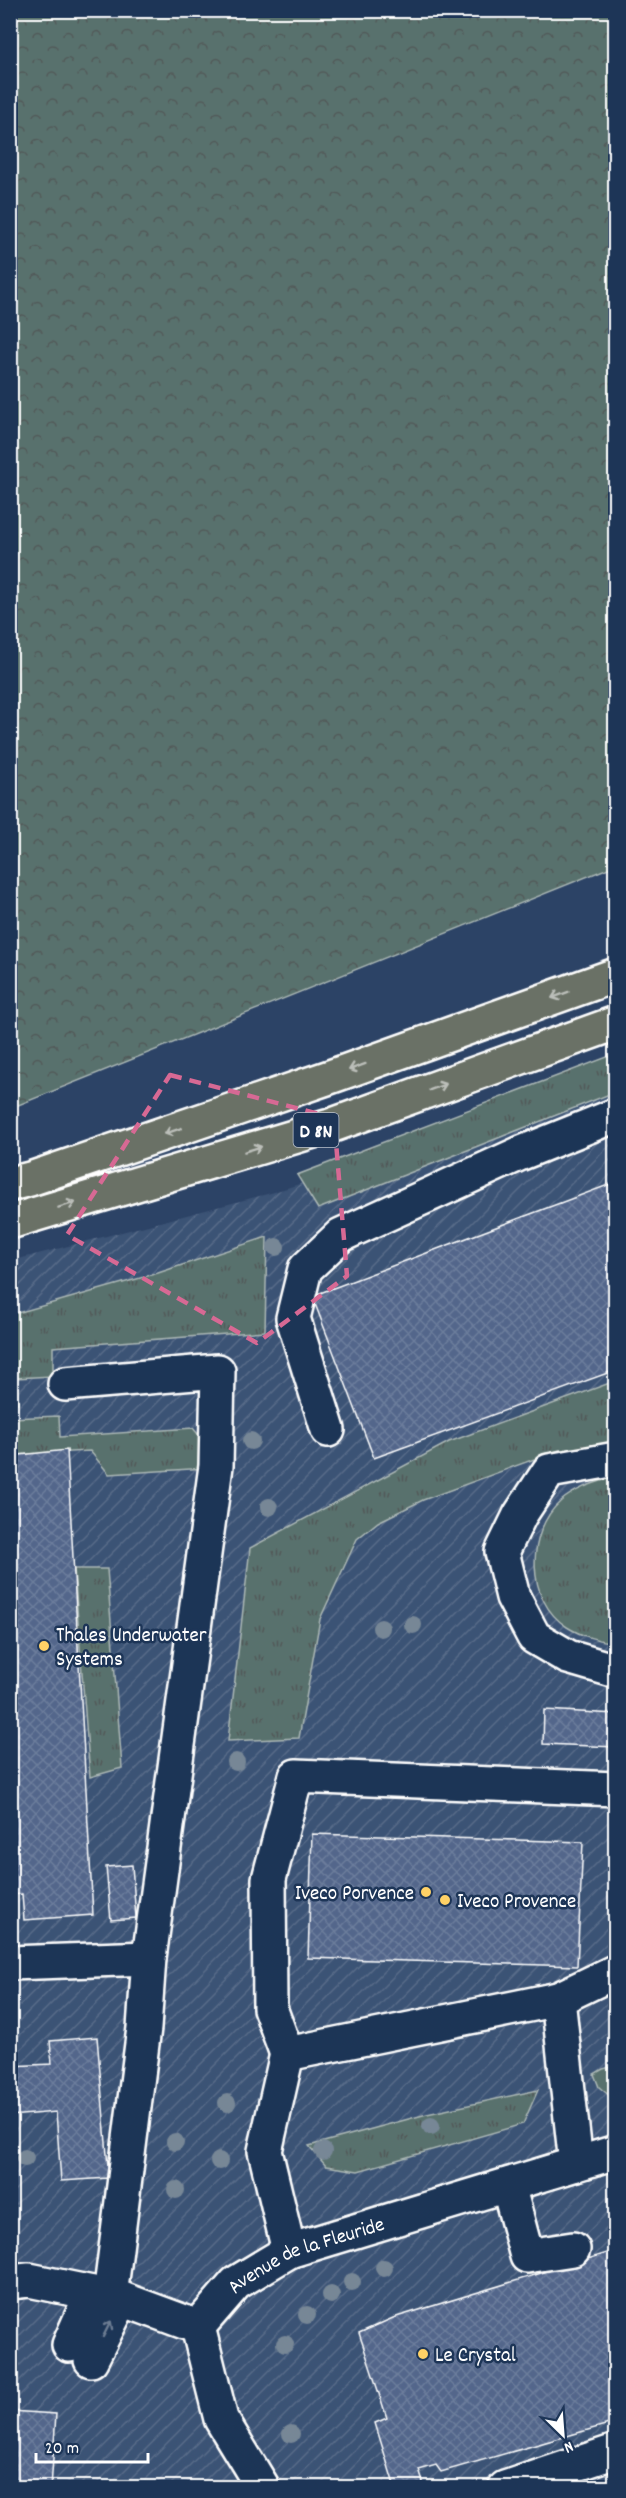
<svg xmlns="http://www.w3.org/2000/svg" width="626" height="2498" font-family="Dekko,sans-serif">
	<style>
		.industrial { fill: url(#industrial-furrows) }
		.grass { fill: url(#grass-tufts); stroke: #acb8b6; stroke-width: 1.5 }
		.forest { fill: url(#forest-crowns); stroke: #acb8b6; stroke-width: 1.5 }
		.building { fill: url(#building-cross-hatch); stroke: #fff; stroke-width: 1.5 }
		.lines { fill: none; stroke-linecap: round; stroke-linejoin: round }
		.minor-casing { stroke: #fff; stroke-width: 38 }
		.major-casing { stroke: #fff; stroke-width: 38 }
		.minor { stroke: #1d3557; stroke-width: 33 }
		.major { stroke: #6a7166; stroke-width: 33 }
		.tree { fill: #778796 }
		.oneway { stroke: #bcbfba }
		.oneway2 { stroke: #6c7c92 }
		.marked { fill: none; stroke: #d76994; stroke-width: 4.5; stroke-dasharray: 12 8; stroke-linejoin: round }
		.poi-dot { fill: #ffd166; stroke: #1d3557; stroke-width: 2 }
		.labels { text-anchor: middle; stroke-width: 5; stroke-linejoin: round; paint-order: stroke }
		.shield { fill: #1d3557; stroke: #bbc2cd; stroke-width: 1.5 }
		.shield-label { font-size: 20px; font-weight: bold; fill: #fff }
		.poi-label { font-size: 21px; fill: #fff; stroke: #1d3557; text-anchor: start }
		.street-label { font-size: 21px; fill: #fff; stroke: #1d3557 }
	</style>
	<defs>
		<pattern id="industrial-furrows" width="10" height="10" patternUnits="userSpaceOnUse" patternTransform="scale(1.5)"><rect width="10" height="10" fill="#3b5274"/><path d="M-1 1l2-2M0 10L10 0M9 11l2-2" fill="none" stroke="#586c89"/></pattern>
		<pattern id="grass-tufts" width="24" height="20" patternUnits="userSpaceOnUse" patternTransform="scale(1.5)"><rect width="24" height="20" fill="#59716d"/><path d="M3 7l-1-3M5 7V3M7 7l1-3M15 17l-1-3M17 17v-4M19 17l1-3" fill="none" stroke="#515958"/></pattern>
		<pattern id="forest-crowns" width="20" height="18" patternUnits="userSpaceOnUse" patternTransform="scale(1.5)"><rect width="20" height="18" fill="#59716d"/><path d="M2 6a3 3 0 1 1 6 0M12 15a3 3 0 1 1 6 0" fill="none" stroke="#515958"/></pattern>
		<pattern id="building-cross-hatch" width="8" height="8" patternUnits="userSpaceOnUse" patternTransform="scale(1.5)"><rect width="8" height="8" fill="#52668b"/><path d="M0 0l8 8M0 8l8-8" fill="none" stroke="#6c7d9c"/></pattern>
	</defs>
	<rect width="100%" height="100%" fill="#2c4366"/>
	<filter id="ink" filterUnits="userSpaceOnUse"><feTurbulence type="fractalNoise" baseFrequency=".0167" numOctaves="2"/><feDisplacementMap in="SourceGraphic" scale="12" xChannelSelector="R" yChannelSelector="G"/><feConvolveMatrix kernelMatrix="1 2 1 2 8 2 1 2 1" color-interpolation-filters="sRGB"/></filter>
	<g filter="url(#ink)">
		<path class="industrial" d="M615,1084V2487L11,2488V1261L271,1193Z"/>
		<path class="grass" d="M615,1054V1092L318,1209L297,1175Z
			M267,1237L265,1331L53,1347V1376L15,1378L18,1403H11L10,1315L158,1273Z
			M615,1381V1448L559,1450L423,1500L378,1522L357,1539L320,1619L299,1738L228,1741L250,1548L449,1442Z
			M59,1416L60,1437L193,1428L211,1450L207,1468L109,1474L90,1451L11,1455L10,1418Z
			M607,1479L616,1480L615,1643C598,1640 583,1637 567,1627C525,1600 526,1532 561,1501C575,1489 591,1484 607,1479Z
			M74,1569H107L122,1768L90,1777Z
			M615,2066V2095L610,2096L599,2087L594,2074L603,2069Z
			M538,2090L523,2124L358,2171L326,2166L309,2146L427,2114Z"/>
		<path class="forest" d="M11,10L615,11L616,865L11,1108Z"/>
		<path class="building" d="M616,1182V1370L374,1458L312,1296Z
			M67,1450L93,1915L24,1920L22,1894L10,1895V1456Z
			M544,1710L616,1714V1747L543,1744Z
			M312,1834L583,1842L577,1966L308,1958Z
			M132,1865L136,1918L111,1920L106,1867Z
			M97,2037L109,2178L61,2181L56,2112L10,2116V2066L52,2064L50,2041Z
			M614,2251L616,2422L441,2472L436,2465L419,2470L425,2488H395L375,2423L387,2418L359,2333L393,2318Z
			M10,2411L56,2414L51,2488H10Z
			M616,2476V2488H579Z"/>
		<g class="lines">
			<g class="minor-casing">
				<g id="minor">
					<path d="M65,1384L218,1371L216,1466L149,1958"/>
					<path d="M328,1430L293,1318L305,1269L341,1235L519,1154L616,1115"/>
					<path d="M616,1459L549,1471L520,1515L502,1552L513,1597L534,1637L568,1657L616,1671"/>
					<path d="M616,1789L296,1776L269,1879L270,2008L287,2054L558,1999L616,1971"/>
					<path d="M10,1963L149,1958L144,2028L110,2296"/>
					<path d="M558,1999L576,2164"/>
					<path d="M287,2054L265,2151L289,2251"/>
					<path d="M508,2185L527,2256L573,2249"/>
					<path d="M10,2282L29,2280L122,2299L198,2327"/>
					<path id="s1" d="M198,2327L236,2283L289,2251L616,2152"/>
					<path d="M198,2327L221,2419L263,2488"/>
					<path d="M69,2345L92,2293"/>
					<path d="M91,2360L122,2299"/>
					<path d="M505,2488L616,2451"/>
				</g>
			</g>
			<g class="major-casing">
				<path id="major" d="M10,1184L30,1179L327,1078L616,975
					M10,1222L330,1126L616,1023"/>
			</g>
			<use href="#minor" class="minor"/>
			<use href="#major" class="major"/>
		</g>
		<g class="tree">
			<circle cx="276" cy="1247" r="9"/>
			<circle cx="251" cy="1441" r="9"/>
			<circle cx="269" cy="1507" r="9"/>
			<circle cx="413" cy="1625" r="9"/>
			<circle cx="381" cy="1628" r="9"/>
			<circle cx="236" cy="1762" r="9"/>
			<circle cx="227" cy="2103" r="9"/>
			<circle cx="431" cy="2126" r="9"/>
			<circle cx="175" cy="2142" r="9"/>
			<circle cx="323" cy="2151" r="9"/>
			<circle cx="25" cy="2158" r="9"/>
			<circle cx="219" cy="2161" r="9"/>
			<circle cx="176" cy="2190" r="9"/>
			<circle cx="384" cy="2268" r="9"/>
			<circle cx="352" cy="2282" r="9"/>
			<circle cx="331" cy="2295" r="9"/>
			<circle cx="307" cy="2315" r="9"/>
			<circle cx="285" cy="2344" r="9"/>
			<circle cx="291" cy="2434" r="9"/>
		</g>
		<defs><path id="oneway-shaft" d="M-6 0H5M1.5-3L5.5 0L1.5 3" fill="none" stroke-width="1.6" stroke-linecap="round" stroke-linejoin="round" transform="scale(1.5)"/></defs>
		<g class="oneway">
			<use href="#oneway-shaft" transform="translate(560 995) rotate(160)"/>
			<use href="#oneway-shaft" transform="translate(357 1067) rotate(160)"/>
			<use href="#oneway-shaft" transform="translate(438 1087) rotate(-20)"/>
			<use href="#oneway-shaft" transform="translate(173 1131) rotate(161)"/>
			<use href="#oneway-shaft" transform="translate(253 1149) rotate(-17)"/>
			<use href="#oneway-shaft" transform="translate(67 1205) rotate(-17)"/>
		</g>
		<use class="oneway2" href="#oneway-shaft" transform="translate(107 2329) rotate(-63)"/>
	</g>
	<path class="marked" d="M170,1075L334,1118L347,1276L257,1343L67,1235Z"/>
	<g class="poi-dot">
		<circle cx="44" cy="1646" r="6"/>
		<circle cx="426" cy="1892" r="6"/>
		<circle cx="445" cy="1900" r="6"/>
		<circle cx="423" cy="2354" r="6"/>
	</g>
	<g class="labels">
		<rect class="shield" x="293.5" y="1113" width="45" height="34" rx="4.5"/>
		<g class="shield-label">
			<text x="316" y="1137">D 8N</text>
		</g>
		<g class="poi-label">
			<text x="56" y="1641">Thales Underwater<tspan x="56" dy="24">Systems</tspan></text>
			<text x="414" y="1899" text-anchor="end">Iveco Porvence</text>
			<text x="457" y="1907">Iveco Provence</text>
			<text x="435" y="2361">Le Crystal</text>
		</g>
		<g class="street-label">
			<text dy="7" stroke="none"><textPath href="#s1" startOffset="134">Avenue de la Fleuride</textPath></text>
		</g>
	</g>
	<rect width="626" height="2498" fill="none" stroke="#1d3557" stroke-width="36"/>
	<rect x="18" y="18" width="590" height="2462" fill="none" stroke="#fff" stroke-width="2" filter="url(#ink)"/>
	<g transform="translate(563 2435) rotate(155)" stroke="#1d3557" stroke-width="4.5" paint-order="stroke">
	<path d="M0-4.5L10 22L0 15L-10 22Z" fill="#ffffff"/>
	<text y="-9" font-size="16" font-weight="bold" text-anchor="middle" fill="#ffffff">N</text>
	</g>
	<path d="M36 2453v9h112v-9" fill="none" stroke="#ffffff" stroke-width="3"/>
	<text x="45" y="2453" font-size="18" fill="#ffffff" stroke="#1d3557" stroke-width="4.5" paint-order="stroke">20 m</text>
</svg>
